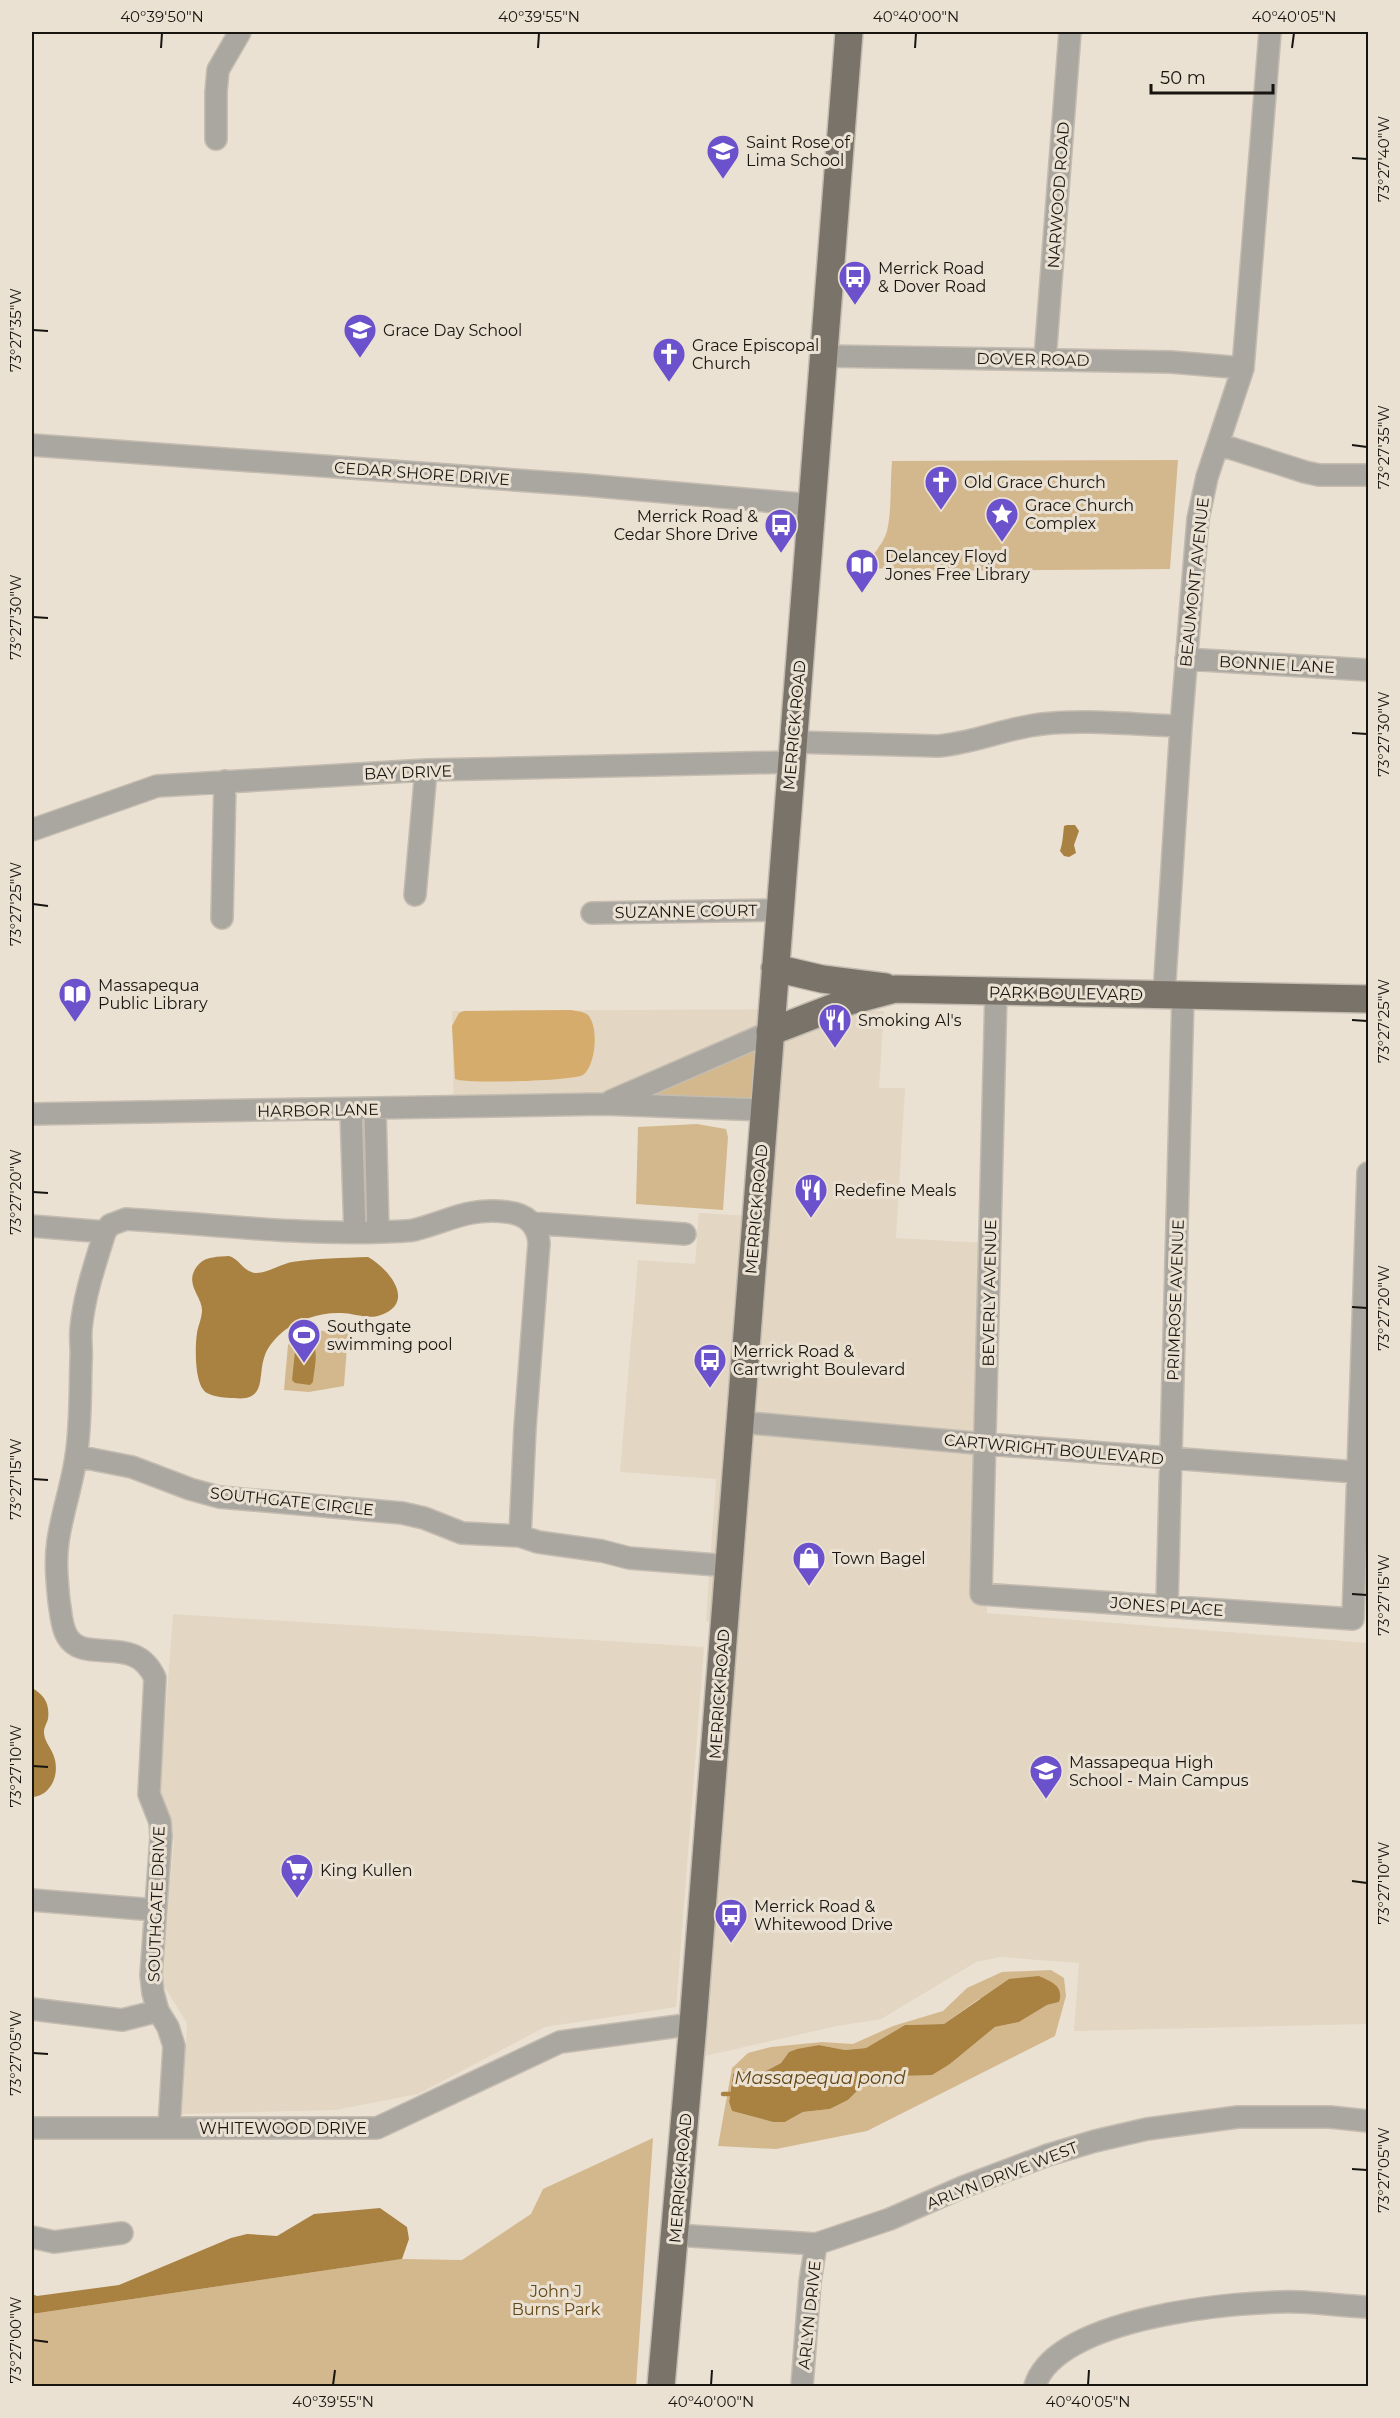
<svg xmlns="http://www.w3.org/2000/svg" width="1400" height="2418" font-family="Montserrat,sans-serif">
	<style>
		.built { fill: #e3d6c2 }
		.green { fill: #d4b88d; fill-rule: evenodd }
		.forest { fill: #d5ac6c }
		.water { fill: #a98242 }
		.lines { fill: none; stroke-linecap: round; stroke-linejoin: round }
		.stream { stroke: #a98242; stroke-width: 4.5 }
		.minor-casing { stroke: #c4bcb0; stroke-width: 24 }
		.major-casing { stroke: #c4bcb0; stroke-width: 30 }
		.minor { stroke: #aaa6a0; stroke-width: 21 }
		.major { stroke: #7a7369; stroke-width: 27 }
		.ticks { fill: none; stroke: #181510; stroke-width: 2 }
		.labels { text-anchor: middle; stroke-width: 6; stroke-linejoin: round; paint-order: stroke }
		.poi-label { font-size: 16px; fill: #181510; stroke: #eae1d3; text-anchor: start }
		.street-label { font-size: 16px; fill: #181510; stroke: #eae1d3 }
		.park-label { font-size: 16px; fill: #634715; stroke: #eae1d3 }
		.water-label { font-size: 18px; font-style: italic; fill: #624614; stroke: #eae1d3 }
		.neatline { fill: none; stroke: #181510; stroke-width: 2 }
		.ticks-label { font-size: 15px; text-anchor: middle; fill: #181510 }
	</style>
	<rect width="100%" height="100%" fill="#eae1d3"/>
	<path class="built" d="M799,1009L884,1011L879,1088H905L896,1238L1001,1244L987,1613L1368,1643V2024L1074,2031L1079,1963L1001,1957L976,1962L881,2019L837,2026L705,2056L736,1627L706,1621L716,1479L620,1472L638,1260L695,1264L699,1213L753,1216L762,1112L454,1110L452,1011Z
		M173,1614L704,1647L676,2007L545,2027L418,2094L335,2110L182,2114L187,2023L161,1981L174,1841L160,1788Z"/>
	<path class="green" d="M1178,460L1170,569L939,571L869,568C870,554 883,546 887,531C892,509 890,483 892,461Z
		M768,1035L762,1107L612,1103Z
		M697,1124L726,1129L728,1137L723,1210L636,1204L638,1127Z
		M311,1330L348,1333L344,1386L309,1392L284,1390L288,1345L297,1334Z
		M1051,1970L1064,1978L1066,1996L1055,2036L867,2131L776,2149L718,2146L732,2068L748,2053L771,2047L822,2042L853,2044L893,2026L943,2011L967,1988L1002,1972ZM979,1999L1059,2002L1047,2005L1019,2022L995,2027L950,2064L932,2074L897,2076L861,2087L848,2100L830,2109L803,2112L785,2122H773L732,2111L729,2102L733,2074L740,2072H764L781,2063L789,2052L819,2045L845,2050L866,2048L905,2025L944,2024Z
		M653,2138L636,2386H32V2314L402,2259L462,2260L531,2214L543,2189Z"/>
	<path class="forest" d="M570,1010C576,1011 583,1011 588,1015C599,1027 596,1065 583,1075C574,1081 465,1084 455,1079L452,1026L459,1013L464,1011Z"/>
	<path class="water" d="M1067,825H1075L1079,831L1074,845L1076,853L1069,857L1064,856L1060,851C1063,842 1063,834 1064,826Z
		M229,1256C240,1259 243,1272 256,1273C267,1273 281,1264 292,1262C317,1258 343,1258 368,1257C388,1268 417,1302 381,1315C368,1320 354,1313 341,1313C322,1312 300,1319 285,1330C277,1336 268,1346 265,1355C257,1375 268,1402 234,1398C226,1398 214,1397 207,1393C194,1386 195,1346 197,1333C198,1326 202,1318 202,1310C202,1295 182,1283 199,1264C206,1256 219,1257 229,1256Z
		M308,1337C321,1346 314,1368 313,1382L310,1385L295,1383L292,1380L296,1342L301,1338Z
		M32,1688C44,1695 50,1703 48,1719C47,1723 44,1727 44,1732C44,1741 50,1746 53,1754C61,1772 52,1796 32,1797Z
		M1039,1976C1052,1982 1064,1986 1059,2002L1047,2005L1019,2022L995,2027L950,2064L932,2075L897,2076L861,2087L848,2100L830,2109L803,2112L785,2122H773L732,2111L729,2102L733,2074L740,2072H764L781,2063L789,2052L797,2049L819,2045L845,2050L866,2048L905,2025L944,2024L1009,1979Z
		M380,2208L407,2227L409,2239L402,2259L32,2314V2294L37,2296L119,2285L231,2238L247,2234L277,2236L314,2214Z"/>
	<g class="lines">
		<path class="stream" d="M723,2094H734"/>
		<g class="minor-casing">
			<path id="minor" d="M216,139V92L218,70L240,32
				M824,356L1171,362L1243,368
				M1045,359L1070,32
				M1218,444L1305,472L1319,475H1368
				M32,445L585,485L812,505
				M1186,659L1368,670
				M793,742L938,746C974,743 1006,728 1042,724C1087,719 1136,725 1181,726
				M32,830L157,786L426,770L791,762
				M415,895L426,770
				M592,913L780,910
				M222,918L225,781
				M996,991L981,1594L1353,1619L1368,1173
				M1164,995L1181,726L1198,519L1207,477L1243,368L1270,32
				M611,1101L770,1032
				M375,1109L378,1232
				M351,1110L355,1232
				M32,1114L604,1104L764,1110
				M532,1223L685,1234
				M32,1226L105,1232
				M739,1422L986,1444L1368,1473
				M76,1456L132,1467L190,1489L219,1497L402,1513L424,1518L462,1533L520,1536L538,1542L602,1551L629,1558L729,1566
				M1167,1605L1183,996
				M32,1900L155,1910
				M32,2009L122,2020L158,2011
				M32,2128H377L560,2042L693,2024
				M169,2128L174,2046L168,2027L158,2011L153,1993L151,1975L161,1837L160,1822L149,1794L155,1678C135,1632 84,1666 67,1636C61,1626 61,1612 59,1601C57,1581 55,1561 58,1541C62,1513 72,1485 76,1457C81,1426 80,1392 81,1361C82,1350 80,1340 81,1329C84,1296 95,1264 105,1232L110,1225L126,1219C211,1224 296,1235 382,1232C392,1231 404,1232 414,1230C449,1221 469,1207 507,1212C526,1214 538,1224 539,1243L525,1428L520,1536
				M676,2235L816,2244L890,2219L963,2187L1048,2155L1095,2141L1147,2129L1238,2117H1330L1368,2121
				M32,2237L54,2242L122,2233
				M802,2386L810,2282L816,2244
				M1035,2386C1055,2317 1239,2300 1300,2302C1322,2303 1346,2306 1368,2307"/>
		</g>
		<g class="major-casing">
			<path id="major" d="M775,968L822,979L885,987
				M770,1032L850,1001L895,989L1368,999
				M661,2386L693,2024L849,32"/>
		</g>
		<use href="#minor" class="minor"/>
		<use href="#major" class="major"/>
	</g>
	<path class="ticks" d="M161,48L162,33M538,48L539,33M915,48L916,33M1292,48L1294,33M1352,158L1367,159M33,330L48,331M1352,445L1367,447M33,617L48,618M1352,733L1367,734M33,904L48,906M1352,1020L1367,1021M33,1192L48,1193M1352,1307L1367,1308M33,1479L48,1480M1352,1594L1367,1595M33,1766L48,1767M1352,1881L1367,1883M33,2053L48,2054M1352,2169L1367,2170M33,2340L48,2342M333,2385L335,2370M711,2385L712,2370M1088,2385L1089,2370"/>
	<defs>
		<g id="school-pin" transform="scale(1.725)"><path d="M0 17L-7.5 6A9.5 9.5 0 1 1 7.5 6Z" fill="#6b51cb" stroke="#eae1d3"/><path d="M0-5L7-2L0 1L-7-2ZM-4 1L0 2.5L4 1V4Q0 6-4 4Z" fill="#fff"/></g>
		<g id="bus-pin" transform="scale(1.725)"><path d="M0 17L-7.5 6A9.5 9.5 0 1 1 7.5 6Z" fill="#6b51cb" stroke="#eae1d3"/><path d="M-5-6H5V4H4V6H2V4H-2V6H-4V4H-5ZM-3.5-4V0h7V-4ZM-3.5 1.2v1.5H-2V1.2ZM2 1.2v1.5H3.5V1.2Z" fill="#fff"/></g>
		<g id="church-pin" transform="scale(1.725)"><path d="M0 17L-7.5 6A9.5 9.5 0 1 1 7.5 6Z" fill="#6b51cb" stroke="#eae1d3"/><path d="M-1.2-6h2.4v3.5h3.3v2.4h-3.3V6h-2.4V-.1h-3.3v-2.4h3.3Z" fill="#fff"/></g>
		<g id="sight-pin" transform="scale(1.725)"><path d="M0 17L-7.5 6A9.5 9.5 0 1 1 7.5 6Z" fill="#6b51cb" stroke="#eae1d3"/><path d="M0-6L1.8-2.2L6-1.7L2.9 1.2L3.7 5.4L0 3.3L-3.7 5.4L-2.9 1.2L-6-1.7L-1.8-2.2Z" fill="#fff"/></g>
		<g id="library-pin" transform="scale(1.725)"><path d="M0 17L-7.5 6A9.5 9.5 0 1 1 7.5 6Z" fill="#6b51cb" stroke="#eae1d3"/><path d="M-6-4Q-3-5.5-.7-3.5V5Q-3 3-6 4ZM6-4Q3-5.5 .7-3.5V5Q3 3 6 4Z" fill="#fff"/></g>
		<g id="restaurant-pin" transform="scale(1.725)"><path d="M0 17L-7.5 6A9.5 9.5 0 1 1 7.5 6Z" fill="#6b51cb" stroke="#eae1d3"/><path d="M-5-6h1v4h1v-4h1v4h1v-4h1v5L-1.5 .5V6h-2V.5L-5-1ZM5-6V6H3V1.5H1.5Q1.5-4 5-6Z" fill="#fff"/></g>
		<g id="stadium-pin" transform="scale(1.725)"><path d="M0 17L-7.5 6A9.5 9.5 0 1 1 7.5 6Z" fill="#6b51cb" stroke="#eae1d3"/><path d="M0-5a6.5 5 0 1 0 0 10a6.5 5 0 1 0 0-10ZM-3.5-1.8h7v3.6h-7Z" fill="#fff"/></g>
		<g id="shop-pin" transform="scale(1.725)"><path d="M0 17L-7.5 6A9.5 9.5 0 1 1 7.5 6Z" fill="#6b51cb" stroke="#eae1d3"/><path d="M-5-2.5h2.3a2.7 3.5 0 0 1 5.4 0H5L5.5 6h-11ZM-1.5-2.5h3a1.5 2.3 0 0 0-3 0Z" fill="#fff"/></g>
		<g id="supermarket-pin" transform="scale(1.725)"><path d="M0 17L-7.5 6A9.5 9.5 0 1 1 7.5 6Z" fill="#6b51cb" stroke="#eae1d3"/><path d="M-6-5.5h2.5l.6 2H6L4.5 2H-2.5L-4.4-4H-6ZM-1.5 3.2a1.3 1.3 0 1 0 .1 0ZM3 3.2a1.3 1.3 0 1 0 .1 0Z" fill="#fff"/></g>
	</defs>
	<g fill-rule="evenodd">
		<use href="#school-pin" x="723" y="151"/>
		<use href="#bus-pin" x="855" y="277"/>
		<use href="#school-pin" x="360" y="330"/>
		<use href="#church-pin" x="669" y="354"/>
		<use href="#church-pin" x="941" y="482"/>
		<use href="#sight-pin" x="1002" y="514"/>
		<use href="#bus-pin" x="781" y="525"/>
		<use href="#library-pin" x="862" y="565"/>
		<use href="#library-pin" x="75" y="994"/>
		<use href="#restaurant-pin" x="835" y="1020"/>
		<use href="#restaurant-pin" x="811" y="1190"/>
		<use href="#stadium-pin" x="304" y="1335"/>
		<use href="#bus-pin" x="710" y="1360"/>
		<use href="#shop-pin" x="809" y="1558"/>
		<use href="#school-pin" x="1046" y="1771"/>
		<use href="#supermarket-pin" x="297" y="1870"/>
		<use href="#bus-pin" x="731" y="1915"/>
	</g>
	<g class="labels">
		<g class="poi-label">
			<text x="746" y="148">Saint Rose of<tspan x="746" dy="18">Lima School</tspan></text>
			<text x="878" y="274">Merrick Road<tspan x="878" dy="18">&amp; Dover Road</tspan></text>
			<text x="383" y="336">Grace Day School</text>
			<text x="692" y="351">Grace Episcopal<tspan x="692" dy="18">Church</tspan></text>
			<text x="964" y="488">Old Grace Church</text>
			<text x="1025" y="511">Grace Church<tspan x="1025" dy="18">Complex</tspan></text>
			<text x="758" y="522" text-anchor="end">Merrick Road &amp;<tspan x="758" dy="18">Cedar Shore Drive</tspan></text>
			<text x="885" y="562">Delancey Floyd<tspan x="885" dy="18">Jones Free Library</tspan></text>
			<text x="98" y="991">Massapequa<tspan x="98" dy="18">Public Library</tspan></text>
			<text x="858" y="1026">Smoking Al's</text>
			<text x="834" y="1196">Redefine Meals</text>
			<text x="327" y="1332">Southgate<tspan x="327" dy="18">swimming pool</tspan></text>
			<text x="733" y="1357">Merrick Road &amp;<tspan x="733" dy="18">Cartwright Boulevard</tspan></text>
			<text x="832" y="1564">Town Bagel</text>
			<text x="1069" y="1768">Massapequa High<tspan x="1069" dy="18">School - Main Campus</tspan></text>
			<text x="320" y="1876">King Kullen</text>
			<text x="754" y="1912">Merrick Road &amp;<tspan x="754" dy="18">Whitewood Drive</tspan></text>
		</g>
		<g class="street-label">
			<text transform="translate(1058 195) rotate(-86)" y="6">NARWOOD ROAD</text>
			<text transform="translate(1033 359) rotate(1)" y="6">DOVER ROAD</text>
			<text transform="translate(422 473) rotate(4)" y="6">CEDAR SHORE DRIVE</text>
			<text transform="translate(1194 582) rotate(-84)" y="6">BEAUMONT AVENUE</text>
			<text transform="translate(1277 664) rotate(3)" y="6">BONNIE LANE</text>
			<text transform="translate(794 725) rotate(-85)" y="6">MERRICK ROAD</text>
			<text transform="translate(408 772) rotate(-2)" y="6">BAY DRIVE</text>
			<text transform="translate(686 911) rotate(-1)" y="6">SUZANNE COURT</text>
			<text transform="translate(1066 993) rotate(1)" y="6">PARK BOULEVARD</text>
			<text transform="translate(318 1110) rotate(-1)" y="6">HARBOR LANE</text>
			<text transform="translate(756 1209) rotate(-85)" y="6">MERRICK ROAD</text>
			<text transform="translate(989 1293) rotate(-89)" y="6">BEVERLY AVENUE</text>
			<text transform="translate(1175 1300) rotate(-88)" y="6">PRIMROSE AVENUE</text>
			<text transform="translate(1054 1449) rotate(5)" y="6">CARTWRIGHT BOULEVARD</text>
			<text transform="translate(292 1501) rotate(6)" y="6">SOUTHGATE CIRCLE</text>
			<text transform="translate(1167 1606) rotate(4)" y="6">JONES PLACE</text>
			<text transform="translate(719 1694) rotate(-86)" y="6">MERRICK ROAD</text>
			<text transform="translate(156 1904) rotate(-88)" y="6">SOUTHGATE DRIVE</text>
			<text x="283" y="2134">WHITEWOOD DRIVE</text>
			<text transform="translate(1002 2175) rotate(-21)" y="6">ARLYN DRIVE WEST</text>
			<text transform="translate(680 2178) rotate(-85)" y="6">MERRICK ROAD</text>
			<text transform="translate(809 2315) rotate(-84)" y="6">ARLYN DRIVE</text>
		</g>
		<g class="park-label">
			<text x="556" y="2297">John J<tspan x="556" dy="18">Burns Park</tspan></text>
		</g>
		<g class="water-label">
			<text x="820" y="2084">Massapequa pond</text>
		</g>
	</g>
	<rect width="1400" height="2418" fill="none" stroke="#eae1d3" stroke-width="66"/>
	<path d="M1151 84v9h122v-9" fill="none" stroke="#181510" stroke-width="3"/>
	<text x="1160" y="84" font-size="18" fill="#181510" stroke="#eae1d3" stroke-width="4.5" paint-order="stroke">50 m</text>
	<rect x="33" y="33" width="1334" height="2352" class="neatline"/>
	<g class="ticks-label">
		<text x="162" y="22">40°39'50"N</text>
		<text x="539" y="22">40°39'55"N</text>
		<text x="916" y="22">40°40'00"N</text>
		<text x="1294" y="22">40°40'05"N</text>
		<text transform="translate(1384 159) rotate(-90)" y="5">73°27'40"W</text>
		<text transform="translate(16 330) rotate(-90)" y="5">73°27'35"W</text>
		<text transform="translate(1384 447) rotate(-90)" y="5">73°27'35"W</text>
		<text transform="translate(16 617) rotate(-90)" y="5">73°27'30"W</text>
		<text transform="translate(1384 734) rotate(-90)" y="5">73°27'30"W</text>
		<text transform="translate(16 904) rotate(-90)" y="5">73°27'25"W</text>
		<text transform="translate(1384 1021) rotate(-90)" y="5">73°27'25"W</text>
		<text transform="translate(16 1192) rotate(-90)" y="5">73°27'20"W</text>
		<text transform="translate(1384 1308) rotate(-90)" y="5">73°27'20"W</text>
		<text transform="translate(16 1479) rotate(-90)" y="5">73°27'15"W</text>
		<text transform="translate(1384 1595) rotate(-90)" y="5">73°27'15"W</text>
		<text transform="translate(16 1766) rotate(-90)" y="5">73°27'10"W</text>
		<text transform="translate(1384 1883) rotate(-90)" y="5">73°27'10"W</text>
		<text transform="translate(16 2053) rotate(-90)" y="5">73°27'05"W</text>
		<text transform="translate(1384 2170) rotate(-90)" y="5">73°27'05"W</text>
		<text transform="translate(16 2340) rotate(-90)" y="5">73°27'00"W</text>
		<text x="333" y="2407">40°39'55"N</text>
		<text x="711" y="2407">40°40'00"N</text>
		<text x="1088" y="2407">40°40'05"N</text>
	</g>
</svg>
